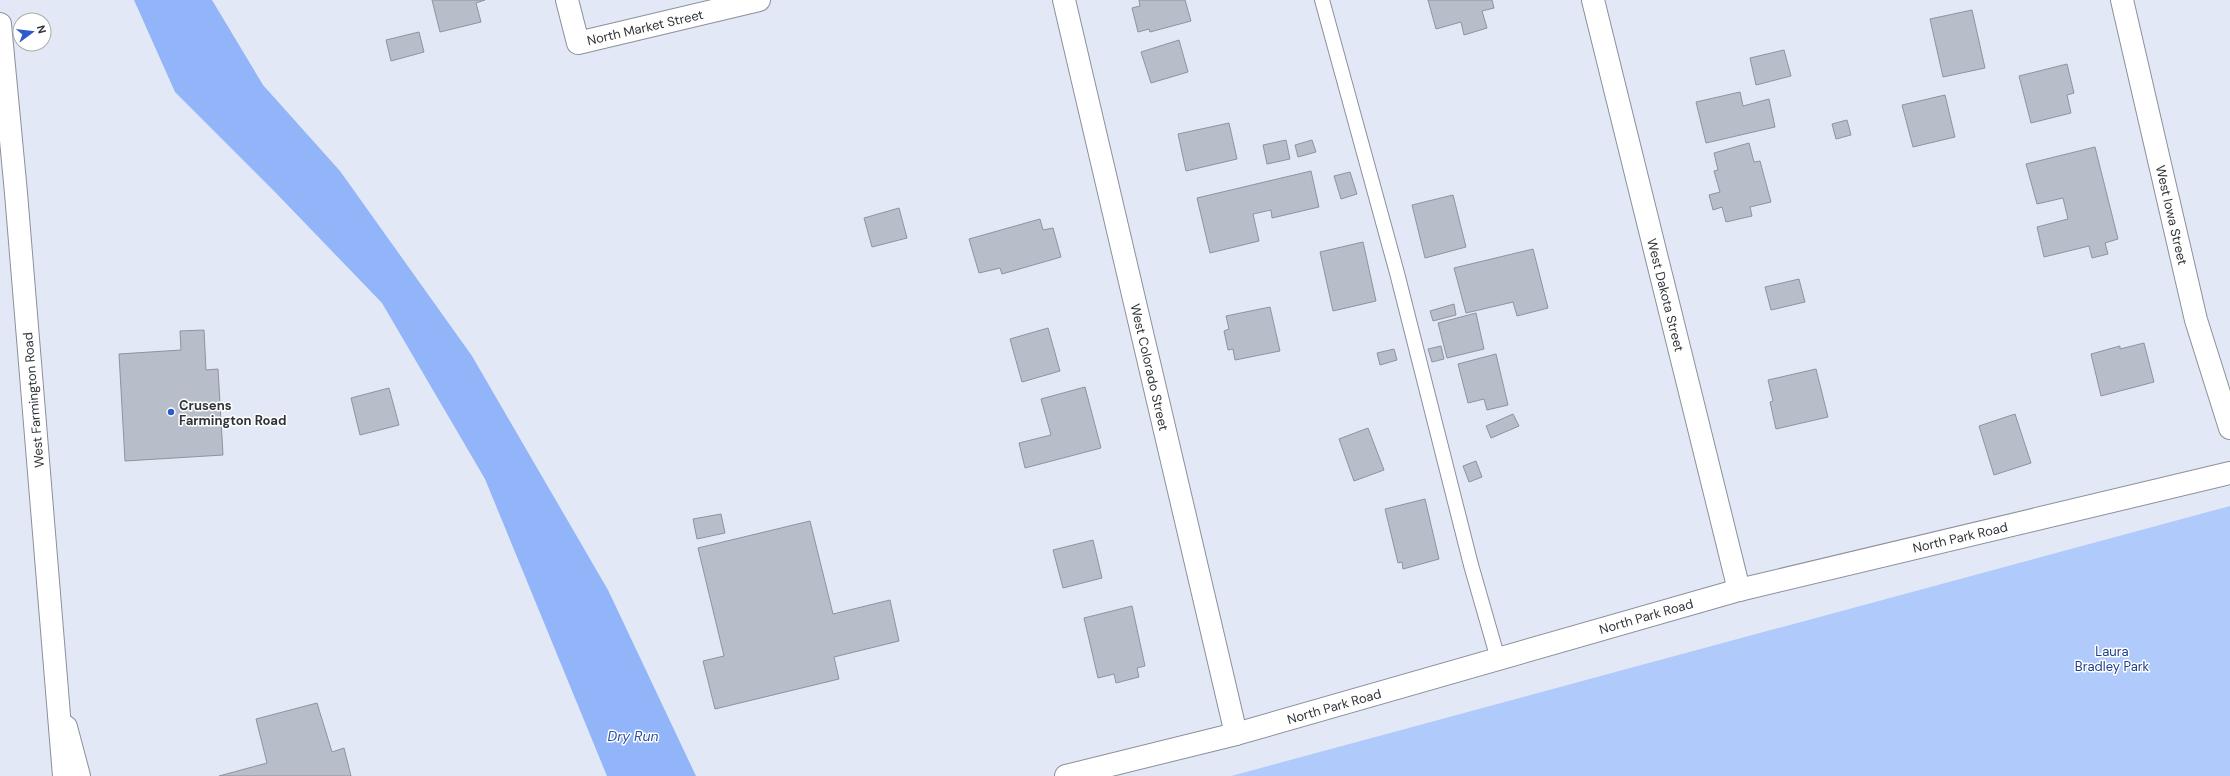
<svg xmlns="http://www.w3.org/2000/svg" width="2230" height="776" font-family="'DM Sans',sans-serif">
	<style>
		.green { fill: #b0cafc }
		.water { fill: #92b4f8 }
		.building { fill: #b7bec9; stroke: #8e939f }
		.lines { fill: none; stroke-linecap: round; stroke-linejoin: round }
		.service-casing { stroke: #8b909c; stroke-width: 16 }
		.minor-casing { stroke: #8b909c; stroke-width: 24 }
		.tertiary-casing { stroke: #8b909c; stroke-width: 24 }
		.secondary-casing { stroke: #8b909c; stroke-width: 24 }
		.service { stroke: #fff; stroke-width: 14 }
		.minor { stroke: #fff; stroke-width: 22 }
		.tertiary { stroke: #fff; stroke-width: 22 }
		.secondary { stroke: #fff; stroke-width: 22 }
		.poi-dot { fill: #2d5bca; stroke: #fff; stroke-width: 1.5 }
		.labels { text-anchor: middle; stroke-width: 3; stroke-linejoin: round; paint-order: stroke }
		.street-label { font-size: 13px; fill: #313438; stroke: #fff }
		.poi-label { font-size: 13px; font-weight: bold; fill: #313438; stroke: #fff; text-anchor: start }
		.park-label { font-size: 13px; fill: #1e3f8d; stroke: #fff }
		.water-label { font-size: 14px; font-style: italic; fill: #2b4e9d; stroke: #fff }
	</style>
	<rect width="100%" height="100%" fill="#e2e8f5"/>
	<path class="green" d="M2230,506V776H1231Z"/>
	<path class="water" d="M134,0H212L263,85L340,171L472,356L608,590L696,776H607L485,479L382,303L275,192L175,92Z"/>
	<path class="building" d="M432,0H485L476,3L481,22L440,32Z
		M1139,0H1185L1191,21L1150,32L1149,29L1138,32L1132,8L1140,6Z
		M1428,0H1492L1494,8L1482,11L1487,28L1464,35L1461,22L1436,29Z
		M1972,10L1985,68L1943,77L1930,19Z
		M419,32L424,52L391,61L386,40Z
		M1179,40L1188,72L1151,83L1141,52Z
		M1784,50L1791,76L1756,85L1750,58Z
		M2067,64L2074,93L2067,95L2071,113L2031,123L2019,76Z
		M1740,92L1743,106L1769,99L1775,127L1706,143L1696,102Z
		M1945,95L1955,137L1913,147L1902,105Z
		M1847,120L1851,135L1836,139L1832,124Z
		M1229,123L1237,159L1186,171L1178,134Z
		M1286,140L1290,159L1267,164L1263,145Z
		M1312,140L1316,152L1298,157L1295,145Z
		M1749,143L1754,162L1760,161L1771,202L1750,207L1752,216L1726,222L1722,207L1713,210L1709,195L1720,192L1714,171L1718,170L1714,153Z
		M2095,147L2118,239L2105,243L2108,254L2092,258L2089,246L2044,257L2037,227L2068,219L2063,198L2037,204L2026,164Z
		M1311,171L1319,207L1272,218L1271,210L1253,214L1259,241L1210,253L1197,198Z
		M1350,172L1357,194L1341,199L1334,176Z
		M1453,195L1466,247L1425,258L1412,205Z
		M899,208L907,238L872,247L864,218Z
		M1040,219L1043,230L1053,228L1061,257L1002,274L1000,268L979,273L969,239Z
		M1363,242L1376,301L1333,311L1320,252Z
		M1533,249L1548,308L1517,316L1513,302L1466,313L1454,268Z
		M1799,279L1805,302L1771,310L1765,287Z
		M1454,304L1456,315L1433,321L1430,311Z
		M1270,307L1280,351L1235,360L1233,349L1228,350L1224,331L1229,329L1226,316Z
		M1476,313L1484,349L1447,358L1438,323Z
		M1048,328L1060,371L1022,382L1010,339Z
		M204,330L206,370L218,369L223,455L125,461L119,354L181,350L180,331Z
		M2144,343L2154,382L2101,396L2091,354L2120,346V349Z
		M1441,346L1444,359L1432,362L1428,349Z
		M1394,349L1397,360L1380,365L1377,353Z
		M1496,354L1508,405L1487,410L1484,399L1468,403L1458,364Z
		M1816,369L1828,417L1776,429L1770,402L1773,401L1768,380Z
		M1085,387L1101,448L1025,468L1019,443L1051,435L1041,399Z
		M389,388L399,425L360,435L351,398Z
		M1513,414L1519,426L1491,438L1486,426Z
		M2015,414L2031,463L1994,475L1979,426Z
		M1368,428L1384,470L1354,481L1339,439Z
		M1476,461L1482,477L1469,482L1463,466Z
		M1425,499L1439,559L1403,569L1402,562L1398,563L1385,509Z
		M721,514L725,533L697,539L693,519Z
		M810,521L833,614L890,600L899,641L834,657L839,679L715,709L703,661L724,656L698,548Z
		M1093,540L1102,578L1063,588L1053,550Z
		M1132,606L1145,666L1137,668L1139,677L1116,683L1114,674L1098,678L1084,618Z
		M317,703L332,752L344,748L351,776H219L267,763L256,719Z"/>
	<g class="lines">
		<g class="service-casing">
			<path id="service" d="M1322,0L1397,273L1471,565L1498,659"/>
		</g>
		<g class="minor-casing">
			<path id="minor" d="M567,0L578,43L759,0
				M1064,0L1236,734
				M1593,0L1739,590
				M2122,0L2196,320L2230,428"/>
		</g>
		<g class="tertiary-casing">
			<path id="tertiary" d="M66,727L79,776
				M1066,776L1236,734L1739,590L2230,473"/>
		</g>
		<g class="secondary-casing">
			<path id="secondary" d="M0,24L16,193L64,776"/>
		</g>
		<use href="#service" class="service"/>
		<use href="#minor" class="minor"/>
		<use href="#tertiary" class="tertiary"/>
		<use href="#secondary" class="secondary"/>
	</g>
	<circle class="poi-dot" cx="171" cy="412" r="4"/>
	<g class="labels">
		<g class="street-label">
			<text transform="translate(645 27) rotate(-13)" y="5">North Market Street</text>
			<text transform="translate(2172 215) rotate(77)" y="5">West Iowa Street</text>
			<text transform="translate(1666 295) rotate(76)" y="5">West Dakota Street</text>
			<text transform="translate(1150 367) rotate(77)" y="5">West Colorado Street</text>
			<text transform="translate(33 400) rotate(-95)" y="5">West Farmington Road</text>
			<text transform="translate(1960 537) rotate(-13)" y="5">North Park Road</text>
			<text transform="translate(1646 616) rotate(-16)" y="5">North Park Road</text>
			<text transform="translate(1334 706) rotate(-16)" y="5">North Park Road</text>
		</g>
		<g class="poi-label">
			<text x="179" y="410">Crusens<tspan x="179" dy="15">Farmington Road</tspan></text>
		</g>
		<g class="park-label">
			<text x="2112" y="656">Laura<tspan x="2112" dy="15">Bradley Park</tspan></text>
		</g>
		<g class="water-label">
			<text x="633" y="741">Dry Run</text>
		</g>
	</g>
	<g transform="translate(32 32) rotate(75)"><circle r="19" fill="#ffffff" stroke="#adaeaf"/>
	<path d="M0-3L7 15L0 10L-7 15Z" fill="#2d5bca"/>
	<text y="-6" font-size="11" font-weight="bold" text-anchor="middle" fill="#313438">N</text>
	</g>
</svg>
